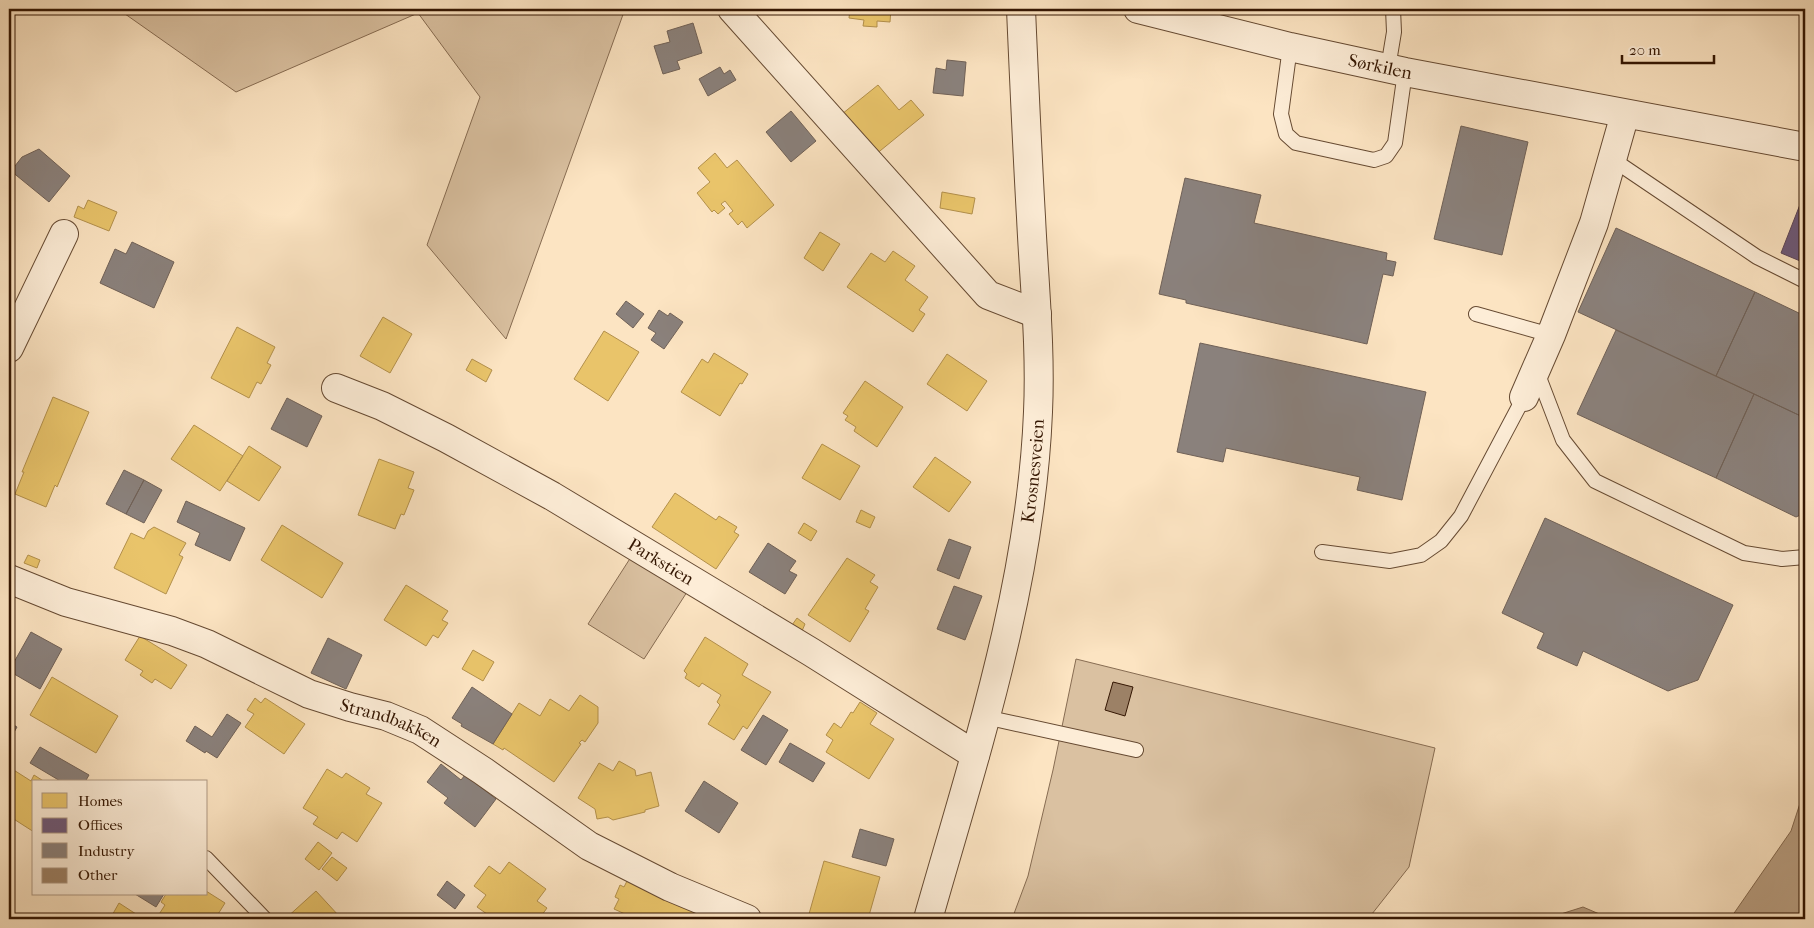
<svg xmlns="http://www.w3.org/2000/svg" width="1814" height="928" font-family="'IM FELL French Canon',serif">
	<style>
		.green { fill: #dac1a1; stroke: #876c52 }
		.water { fill: #b89e81; stroke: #83684e }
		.homes { fill: #e9c46a; stroke: #b3904b }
		.offices { fill: #6d597a; stroke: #5c4556 }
		.industry { fill: #8a817c; stroke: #706157 }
		.building { fill: #9c8166; stroke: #341602 }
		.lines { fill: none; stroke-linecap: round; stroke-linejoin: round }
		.lane-casing { stroke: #664a32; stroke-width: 16 }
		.street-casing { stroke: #664a32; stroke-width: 30 }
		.lane { stroke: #fdedd7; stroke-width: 14 }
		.street { stroke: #fdedd7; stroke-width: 28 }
		.labels { text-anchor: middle; stroke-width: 5; stroke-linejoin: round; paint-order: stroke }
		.street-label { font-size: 18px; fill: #341602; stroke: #fdedd7 }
	</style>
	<rect width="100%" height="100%" fill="#fce4c2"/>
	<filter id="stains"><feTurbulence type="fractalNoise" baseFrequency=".004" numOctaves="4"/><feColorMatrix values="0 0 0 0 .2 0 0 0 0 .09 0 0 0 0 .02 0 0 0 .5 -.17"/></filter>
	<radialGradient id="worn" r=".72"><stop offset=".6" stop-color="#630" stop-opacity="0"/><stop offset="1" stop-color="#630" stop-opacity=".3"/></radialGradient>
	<path class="green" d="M118,9H625L506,339L427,245L480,97L418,13L236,92Z
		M631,557L687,592L644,659L588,624Z
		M1076,659L1435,748L1409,867L1368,919H1012L1028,876L1053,770Z"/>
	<path class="water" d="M1805,788V919H1730L1791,831Z
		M1583,907L1604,916L1607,919H1545Z"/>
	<path class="homes" d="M850,9H891L890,22L877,21V27L863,26L864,20L849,18Z
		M878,85L899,110L911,100L924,115L875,155L842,114Z
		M715,153L727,168L737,160L774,205L747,228L742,221L738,225L729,214L733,211L725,201L721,204L725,208L718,214L714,210L712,212L697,193L710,182L698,168Z
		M942,192L975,198L972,214L940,208Z
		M88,200L117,212L109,231L74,217L78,206L84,209Z
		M820,232L840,244L823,271L804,258Z
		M893,251L915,266L905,280L928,297L919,310L925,314L913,332L847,287L871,253L885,262Z
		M383,317L412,334L390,373L360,356Z
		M237,327L275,347L267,363L271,365L261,384L257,382L249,398L211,378Z
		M604,331L639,352L608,401L574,379Z
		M714,353L748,374L742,384L740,383L720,416L681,392L702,359L708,363Z
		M947,354L987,381L967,411L927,384Z
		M472,359L492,370L486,382L466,370Z
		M865,381L903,407L877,447L854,431L856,427L845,420L848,416L843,413Z
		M53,397L89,412L57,487L55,485L46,507L15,494L24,472H22Z
		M194,425L243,456L220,491L171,459Z
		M822,444L860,466L840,500L802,478Z
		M249,446L281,467L259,501L227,481Z
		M935,457L971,482L949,512L913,487Z
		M379,459L414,472L408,488L414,490L404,515L401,514L395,529L358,515Z
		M675,493L716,520L719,516L737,527L734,532L739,535L716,569L652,527Z
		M861,510L875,517L870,528L856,522Z
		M804,523L817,531L811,541L798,533Z
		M282,525L343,563L322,598L261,560Z
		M154,527L186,543L179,555L183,557L166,594L114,568L131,533L144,539L148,531Z
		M28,555L40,560L37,568L24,563Z
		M847,558L875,575L870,582L878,587L865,609L869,611L850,642L808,615Z
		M406,585L448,611L442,620L448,623L438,638L433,635L426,646L384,620Z
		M797,618L805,624L802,631L792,625Z
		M140,636L187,665L171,689L155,679L152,683L140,675L143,671L125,660Z
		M705,637L748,664L742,675L771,692L747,729L743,726L734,740L708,724L720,705L717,702L721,695L702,683L699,687L685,678L687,674L684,671Z
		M473,650L494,662L483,681L462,669Z
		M52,677L118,716L96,753L30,715Z
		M580,695L598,707V723L585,742L582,740L579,743L581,744L554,782L504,748L503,750L493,744L519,703L540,716L550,699L569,711Z
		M255,698L261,703L265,698L305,724L284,754L245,727L254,714L247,710Z
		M860,702L877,713L870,724L894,739L869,779L826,752L833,740L826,735L834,723L841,728L851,712L853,713Z
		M619,761L635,770L636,776L651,772L659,806L645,810V812L613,820L608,817L597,819L595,809L578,798L599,763L613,771Z
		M9,767L31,781L34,775L45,782H34V832L9,816Z
		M327,769L342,778L346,773L370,788L366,794L382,803L357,842L342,832L337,839L313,824L318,817L303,808Z
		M318,842L332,853L319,870L305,859Z
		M332,857L347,868L337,881L322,869Z
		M824,861L880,877L868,919H827L809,914Z
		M509,862L546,889L537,901L547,908L539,919H494L477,907L486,895L474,886L489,866L500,874Z
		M629,877L698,910L694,919H636L614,909L619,899L615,897L620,885L624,887Z
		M206,891L225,903L215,919H156L165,905L161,902L166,894H206Z
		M316,891L339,916L335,919H285Z
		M119,903L136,914L133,919H110Z"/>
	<path class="offices" d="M1801,202L1805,204V263L1781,253Z"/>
	<path class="industry" d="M693,23L702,53L677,61L680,69L663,74L654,46L670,42L667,31Z
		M947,60L966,62L963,96L933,93L936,68L946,70Z
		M720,67L724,74L730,70L736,80L708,96L699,79Z
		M791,111L816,141L791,162L766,132Z
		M1461,126L1528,142L1502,255L1434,239Z
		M39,149L70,176L49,202L11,171L22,157Z
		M1185,178L1261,195L1254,223L1387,253L1386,260L1396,262L1393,276L1383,274L1367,344L1186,303V300L1159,294Z
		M1616,228L1755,292L1716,376L1578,312Z
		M132,242L174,262L154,308L100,283L115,249L126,254Z
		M1755,292L1805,316V418L1716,376Z
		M626,301L644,314L633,328L616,314Z
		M659,310L668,316L670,313L683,322L664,349L651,340L656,333L648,328Z
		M1616,330L1754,394L1716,478L1577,414Z
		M1200,343L1426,392L1402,500L1357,490L1360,477L1226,448L1223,462L1177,452Z
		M1754,394L1805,418V513L1796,517L1716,478Z
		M287,398L322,416L307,447L271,429Z
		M124,470L144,480L126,514L106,504Z
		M144,480L162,490L144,523L126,514Z
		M186,501L245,528L230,561L195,545L200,533L177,522Z
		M1545,518L1733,605L1698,680L1668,691L1583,651L1577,666L1537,648L1544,633L1502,613Z
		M949,539L971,547L959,579L937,570Z
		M768,543L796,561L789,571L797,575L785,594L749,572Z
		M954,586L982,596L965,640L937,629Z
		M31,632L62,649L40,689L9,671Z
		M328,638L362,655L346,689L311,673Z
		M472,687L512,714L493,744L461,726L462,724L452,718Z
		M227,714L241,723L217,758L206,751L205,753L186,741L195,726L212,737Z
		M763,715L788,730L766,765L741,750Z
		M9,722L17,727L9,741Z
		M790,743L825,763L813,782L779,762Z
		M40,747L89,775L85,782H62L30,763Z
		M441,764L461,780L465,775L496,799L475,827L444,803L448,798L427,782Z
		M704,781L738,803L719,833L685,811Z
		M860,829L894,839L886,866L852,857Z
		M447,881L465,895L455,909L437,895Z
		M135,894H164L156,907Z"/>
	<path class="building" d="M1113,682L1133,687L1125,716L1105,710Z"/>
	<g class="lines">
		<g class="lane-casing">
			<path id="lane" d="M1290,47L1281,114L1286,134L1296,143L1374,160L1386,156L1395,143L1405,72
				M1388,68L1394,32L1393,9
				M1612,159L1757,257L1805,281
				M1476,314L1551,335
				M1537,372L1563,440L1595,481L1744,553L1782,559L1805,557
				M1322,552L1390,561L1421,555L1441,541L1461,516L1524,397
				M985,717L1136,750
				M206,858L265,919"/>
		</g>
		<g class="street-casing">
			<g id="street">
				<path d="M732,9L988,295L1037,314"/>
				<path id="s1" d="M1138,9L1290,47L1405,72L1805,147"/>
				<path d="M9,348L64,234"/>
				<path id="s2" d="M336,388L382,406L446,438L552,496L811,652L975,755"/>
				<path d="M1524,397L1551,335L1594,223L1625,114"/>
				<path id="s3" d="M9,579L66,602L172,631L207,644L309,694L350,707L386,716L420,730L483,771L589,846L670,887L747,919"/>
				<path id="s4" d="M928,919C975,754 1031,586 1038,412C1041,347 1034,282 1031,217C1027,148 1024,78 1021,9"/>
			</g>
		</g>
		<use href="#lane" class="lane"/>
		<use href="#street" class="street"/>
	</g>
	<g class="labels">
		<g class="street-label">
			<text dy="6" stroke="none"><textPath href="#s1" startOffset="249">Sørkilen</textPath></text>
			<text dy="6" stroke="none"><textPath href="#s4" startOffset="461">Krosnesveien</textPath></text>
			<text dy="6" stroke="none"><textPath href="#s2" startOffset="369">Parkstien</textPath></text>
			<text dy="6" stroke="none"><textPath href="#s3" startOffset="409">Strandbakken</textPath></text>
		</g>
	</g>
	<rect width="1814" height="928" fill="none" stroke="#fce4c2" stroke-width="30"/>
	<rect x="10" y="10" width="1794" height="908" fill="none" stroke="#341602" stroke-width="2.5"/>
	<rect x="15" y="15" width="1784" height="898" fill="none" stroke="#341602"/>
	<rect x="32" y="780" width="175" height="115" fill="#fdedd7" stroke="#ad9782"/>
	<rect x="42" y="793" width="25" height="15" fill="#e9c46a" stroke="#ad9782"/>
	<text x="78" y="806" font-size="15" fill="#341602">Homes</text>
	<rect x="42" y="818" width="25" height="15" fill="#6d597a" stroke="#ad9782"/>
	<text x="78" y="830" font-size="15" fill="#341602">Offices</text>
	<rect x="42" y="843" width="25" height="15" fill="#8a817c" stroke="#ad9782"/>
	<text x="78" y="856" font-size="15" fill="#341602">Industry</text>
	<rect x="42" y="868" width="25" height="15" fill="#9c8166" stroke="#ad9782"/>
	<text x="78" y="880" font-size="15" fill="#341602">Other</text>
	<path d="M1622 55v8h92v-8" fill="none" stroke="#341602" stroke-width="2.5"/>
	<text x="1629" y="55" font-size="15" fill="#341602" stroke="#fdedd7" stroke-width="4" paint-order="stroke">20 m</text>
	<rect width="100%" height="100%" filter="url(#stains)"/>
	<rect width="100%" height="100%" fill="url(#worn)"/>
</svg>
